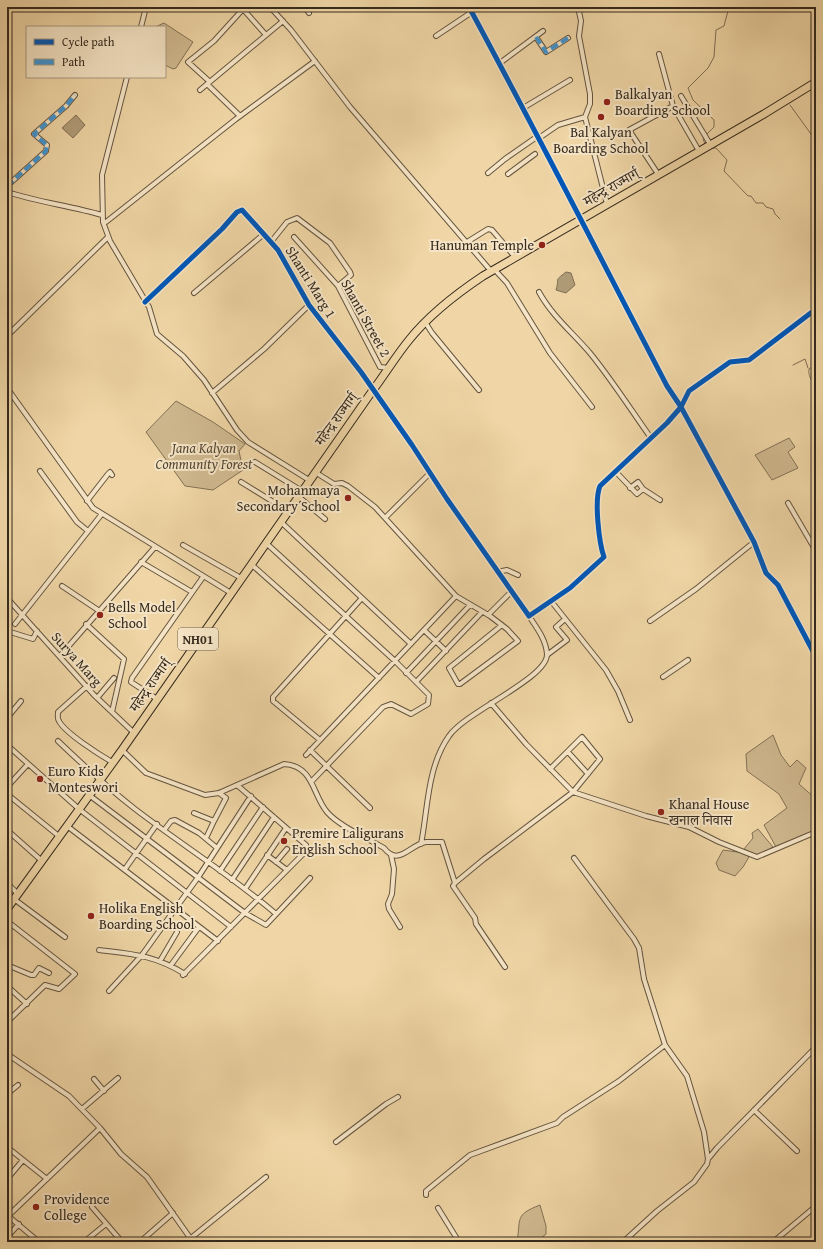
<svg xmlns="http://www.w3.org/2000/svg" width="823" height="1249" font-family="'Gentium Book Plus','Noto Serif Devanagari',serif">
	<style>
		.green { fill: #d0b98f; stroke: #827256 }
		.water { fill: #b09c78; stroke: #7f6e54 }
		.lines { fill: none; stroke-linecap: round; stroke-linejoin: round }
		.stream { stroke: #7f6e54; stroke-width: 1 }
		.minor-casing { stroke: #645540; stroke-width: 6 }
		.tertiary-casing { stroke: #645540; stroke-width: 7 }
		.trunk-casing { stroke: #352a1e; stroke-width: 9 }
		.minor { stroke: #f5e4c5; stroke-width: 4 }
		.tertiary { stroke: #f5e4c5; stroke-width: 5 }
		.trunk { stroke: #f0d6a6; stroke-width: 7 }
		.quiet { stroke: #3e96d5; stroke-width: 4; stroke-dasharray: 8 4; stroke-linecap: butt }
		.cycleway-casing { stroke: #f5e4c5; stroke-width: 8 }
		.cycleway { stroke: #0057b8; stroke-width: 5 }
		.poi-dot { fill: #8f2418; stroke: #f5e4c5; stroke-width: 1.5 }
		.labels { text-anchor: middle; stroke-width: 4; stroke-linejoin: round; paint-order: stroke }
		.shield { fill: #f5e4c5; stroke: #6f6250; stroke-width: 1 }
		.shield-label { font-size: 13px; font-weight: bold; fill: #352a1e }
		.poi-label { font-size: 14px; fill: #352a1e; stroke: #f5e4c5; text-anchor: start }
		.street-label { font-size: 14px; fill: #352a1e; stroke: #f5e4c5 }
		.park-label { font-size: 14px; font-style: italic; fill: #544735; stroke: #f5e4c5 }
	</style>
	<rect width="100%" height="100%" fill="#f0d6a6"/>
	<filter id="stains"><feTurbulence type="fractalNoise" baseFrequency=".005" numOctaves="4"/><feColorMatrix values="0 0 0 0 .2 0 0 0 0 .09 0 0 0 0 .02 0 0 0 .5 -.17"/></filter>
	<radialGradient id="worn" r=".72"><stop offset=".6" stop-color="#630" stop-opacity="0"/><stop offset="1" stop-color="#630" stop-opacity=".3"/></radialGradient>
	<path class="green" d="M164,23L193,42L176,68L173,69L165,65V27H155Z
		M176,401L213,422L245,444L239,451L243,470L213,490L185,486L146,432Z
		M789,438L795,447L788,452L798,468L772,480L755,455Z
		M773,735L781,755L790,767L797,760L806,768L799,784L816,799V831L776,847L764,825L787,808L779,794L747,771L746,754Z
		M758,829L773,847L757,856L744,849L753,838L752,833Z
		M723,850L744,853L749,857L743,867L735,876L719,870L716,863Z
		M540,1205L546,1226V1234L536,1242H517C521,1219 514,1215 540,1205Z"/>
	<path class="water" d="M76,115L85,125L73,138L62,128Z
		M566,272L571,273L575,285L566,293L556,290C560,277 553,282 566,272Z"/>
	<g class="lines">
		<path class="stream" d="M790,105L816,141
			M707,134L714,127V120L693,100L688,88L708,68L714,57L716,30L724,26L729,7
			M704,137L703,139L705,144
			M711,148H716L727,160L724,171L748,196H751L756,203H763L766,207L773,209L775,214L780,219
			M816,199L812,217L816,222
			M816,364L809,369C808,375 811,381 816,385
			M793,365L805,359L808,368
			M816,416V420"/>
		<g class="minor-casing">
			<path id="minor" d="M270,7L291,30L350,107L491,271
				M305,7L309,13
				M578,7L581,21L579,36L590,94V104L585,117L607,204
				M243,9L266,35
				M738,9L740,7
				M141,27L146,7
				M436,36L472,12
				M536,37L546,52L568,38
				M659,54L673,106L699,151
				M500,63L543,31
				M127,77L102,175L103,222L110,241L149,307L157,334L183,356L204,380L237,430L248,442L309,480
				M210,82L188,62L214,41L245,7
				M207,84L240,116
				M200,90L283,21
				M681,96L710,144
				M523,108L570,80
				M539,138L558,125L585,117
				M488,173L505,159L538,136
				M508,174L535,154
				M658,174L629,130L673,106
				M7,186L46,151L47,145L34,134L66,106L75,95
				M7,192C38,202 71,206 102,215
				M103,222H106L236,119L315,61
				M294,237L338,286L380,367L389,368
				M271,242L287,222L297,218L330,243L350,272L351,275L338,286
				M467,242L488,229L492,230L515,257
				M494,269L507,283L550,353L592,407
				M539,292C552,316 573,333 590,353C612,380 631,410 651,438
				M194,293L264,234
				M145,302L222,229L237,212L242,210L278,250L309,305L361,372L412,445L447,499L529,616L570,588L604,557C599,543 594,500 600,486L667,423L681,407L689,391L730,362L749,360L816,309
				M425,322L432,333L479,390
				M7,336L108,237
				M7,388L93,508L231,593
				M212,393L264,349L309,305
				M255,462L302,491
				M40,471L77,522L88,531
				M615,471L637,494L643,489
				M315,472L334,484L342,483L348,486L375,507L456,596L490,616L507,629L518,641L460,684H458L449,668L502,625
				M241,482L288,511
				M630,488L638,482L643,489L660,500
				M298,496L325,519
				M87,501L108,474L110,472L112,475
				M788,503L816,551
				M386,517L430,473
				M281,522L411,644
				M266,543L395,661L429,695L428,704L411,714L391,704L383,707L311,782
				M183,545L241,578
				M141,562L192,592
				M251,564L379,678
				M497,572L507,570L518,575
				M62,586L98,610
				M7,598L94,695L133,732
				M551,601L606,670L618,691L630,720
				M488,615L511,592
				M650,621L696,589L754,542
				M15,624L101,515
				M86,624L124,659L112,712
				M424,630L446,651
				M7,631L33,639L37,631
				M547,655L567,640L556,627L565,619
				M60,656L155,547
				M406,673L470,605
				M663,677L688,660
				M416,682L482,612
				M87,686L58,712C58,716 57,718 59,721C65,733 100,755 112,762
				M97,698L114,678
				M157,699L131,682L132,678L203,577
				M491,703L526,744L573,792L646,816L689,827L719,842L757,857L816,832
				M7,718L21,701
				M320,740L273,701V697L362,598
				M58,741C83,765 108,788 135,809C182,845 232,876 276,914
				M7,745L79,809L231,927
				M122,750L146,773L205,795L219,793L284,764C314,766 312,794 327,812C339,826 367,838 384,848C399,867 409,845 426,842C431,842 437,842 442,842L455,883L453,886L475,918L476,924L505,967
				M310,750L370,808
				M568,752L588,774
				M306,755L456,596
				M7,787L28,764
				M7,794L60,837
				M89,795L245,913L266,925L310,878
				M194,813L214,821L226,798L219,793
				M67,826L218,941
				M165,829L171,821L175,820L199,833L217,848
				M7,830L42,861
				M206,838L214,821
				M421,844C428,809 427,767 449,736C465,712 548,678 547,654C546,639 536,627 529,616
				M267,855L287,870
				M391,855L394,869L392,894L388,904L389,909L400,927
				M574,858L634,939L639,948L644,979L665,1045
				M276,862L287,849
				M125,869L157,824
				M220,871L263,807
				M232,880L274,817
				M7,883L18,894
				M455,883L484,859L573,792L600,759L582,737L550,769
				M245,889L286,828
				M14,899L65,937
				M7,921L75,974L59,989L45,985L7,1022
				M99,950C133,954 154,955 185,974
				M160,961L177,932
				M7,965L31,975H34L39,968L49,973
				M171,965L199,927
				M183,975L307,850L306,845L237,785
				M7,986L27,1004
				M109,991L142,955L199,876L251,796
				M7,1054L69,1096L100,1128L121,1154L147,1177L193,1242
				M94,1079L104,1091
				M7,1094L18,1085
				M82,1109L118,1078
				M754,1110L797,1151
				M336,1142L386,1104L398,1097
				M7,1147L47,1179
				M7,1179L23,1160
				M426,1195V1191L470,1155L557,1123L563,1117L619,1081L665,1045L687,1076L704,1132L708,1159
				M92,1207L122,1242
				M438,1208L459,1242
				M7,1215L39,1242
				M8,1216L100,1128
				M7,1237L19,1224
				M191,1238L266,1177
				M84,1242L106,1224
				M140,1242L173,1213
				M623,1242L657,1211L694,1182L707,1164L708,1159L717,1148L816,1047
				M773,1242L816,1206"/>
		</g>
		<g class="tertiary-casing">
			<path id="tertiary" d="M469,7C537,133 601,259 667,386L681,407L754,542L766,573L778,585L816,657"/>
		</g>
		<g class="trunk-casing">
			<path id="trunk" d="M7,909L122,750L373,390C385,374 396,356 409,340C429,315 456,294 483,276L764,114L816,82"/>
		</g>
		<use href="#minor" class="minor"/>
		<use href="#tertiary" class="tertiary"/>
		<use href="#trunk" class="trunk"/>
		<path class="quiet" d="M536,37L546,52L568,38
			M7,186L46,151L47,145L34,134L66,106L75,95"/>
		<g class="cycleway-casing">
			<path id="cycleway" d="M469,7C537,133 601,259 667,386L681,407L754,542L766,573L778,585L816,657
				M145,302L222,229L237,212L242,210L278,250L309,305L361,372L412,445L447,499L529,616L570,588L604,557C599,543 594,500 600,486L667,423L681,407L689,391L730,362L749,360L816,309"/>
		</g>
		<use href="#cycleway" class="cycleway"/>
	</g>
	<g class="poi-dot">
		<circle cx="607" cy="102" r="4"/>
		<circle cx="601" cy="117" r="4"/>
		<circle cx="542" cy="245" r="4"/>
		<circle cx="348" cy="498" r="4"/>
		<circle cx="100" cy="615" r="4"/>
		<circle cx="40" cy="779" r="4"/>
		<circle cx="661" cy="812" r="4"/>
		<circle cx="284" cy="841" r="4"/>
		<circle cx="91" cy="916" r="4"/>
		<circle cx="36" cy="1207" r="4"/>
	</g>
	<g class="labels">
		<rect class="shield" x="178" y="628" width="40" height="22" rx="3"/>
		<g class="shield-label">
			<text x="198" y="644">NH01</text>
		</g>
		<g class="poi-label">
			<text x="615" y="99">Balkalyan<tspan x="615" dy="16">Boarding School</tspan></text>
			<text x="601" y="137" text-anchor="middle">Bal Kalyan<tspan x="601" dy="16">Boarding School</tspan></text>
			<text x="534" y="250" text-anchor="end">Hanuman Temple</text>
			<text x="340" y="495" text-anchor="end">Mohanmaya<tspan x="340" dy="16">Secondary School</tspan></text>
			<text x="108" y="612">Bells Model<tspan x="108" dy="16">School</tspan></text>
			<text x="48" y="776">Euro Kids<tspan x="48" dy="16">Monteswori</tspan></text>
			<text x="669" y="809">Khanal House<tspan x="669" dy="16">खनाल निवास</tspan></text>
			<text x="292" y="838">Premire Laligurans<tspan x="292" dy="16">English School</tspan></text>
			<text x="99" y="913">Holika English<tspan x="99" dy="16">Boarding School</tspan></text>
			<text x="44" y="1204">Providence<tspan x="44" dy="16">College</tspan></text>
		</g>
		<g class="street-label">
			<text transform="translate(611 187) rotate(-30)" y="5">महेन्द्र राज्मार्ग्</text>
			<text transform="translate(311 282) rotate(58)" y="5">Shanti Marg 1</text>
			<text transform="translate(366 318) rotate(61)" y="5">Shanti Street 2</text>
			<text transform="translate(336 419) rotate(-54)" y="5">महेन्द्र राज्मार्ग्</text>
			<text transform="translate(77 659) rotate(48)" y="5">Surya Marg</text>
			<text transform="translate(150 685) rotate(-55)" y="5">महेन्द्र राज्मार्ग्</text>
		</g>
		<g class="park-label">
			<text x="204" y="453">Jana Kalyan<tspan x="204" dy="16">Community Forest</tspan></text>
		</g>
	</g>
	<rect width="823" height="1249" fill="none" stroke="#f0d6a6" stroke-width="24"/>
	<rect x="8" y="8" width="807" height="1233" fill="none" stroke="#352a1e" stroke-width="2"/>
	<rect x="12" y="12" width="799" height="1225" fill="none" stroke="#352a1e"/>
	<rect x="26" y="26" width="140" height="52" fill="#f5e4c5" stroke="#a89a82"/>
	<rect x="34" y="39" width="20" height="6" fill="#0057b8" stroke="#a89a82"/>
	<text x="62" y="46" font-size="12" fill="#352a1e">Cycle path</text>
	<rect x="34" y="59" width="20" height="6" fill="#3e96d5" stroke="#a89a82"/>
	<text x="62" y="66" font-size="12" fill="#352a1e">Path</text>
	<rect width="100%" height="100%" filter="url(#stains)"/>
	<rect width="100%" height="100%" fill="url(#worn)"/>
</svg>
